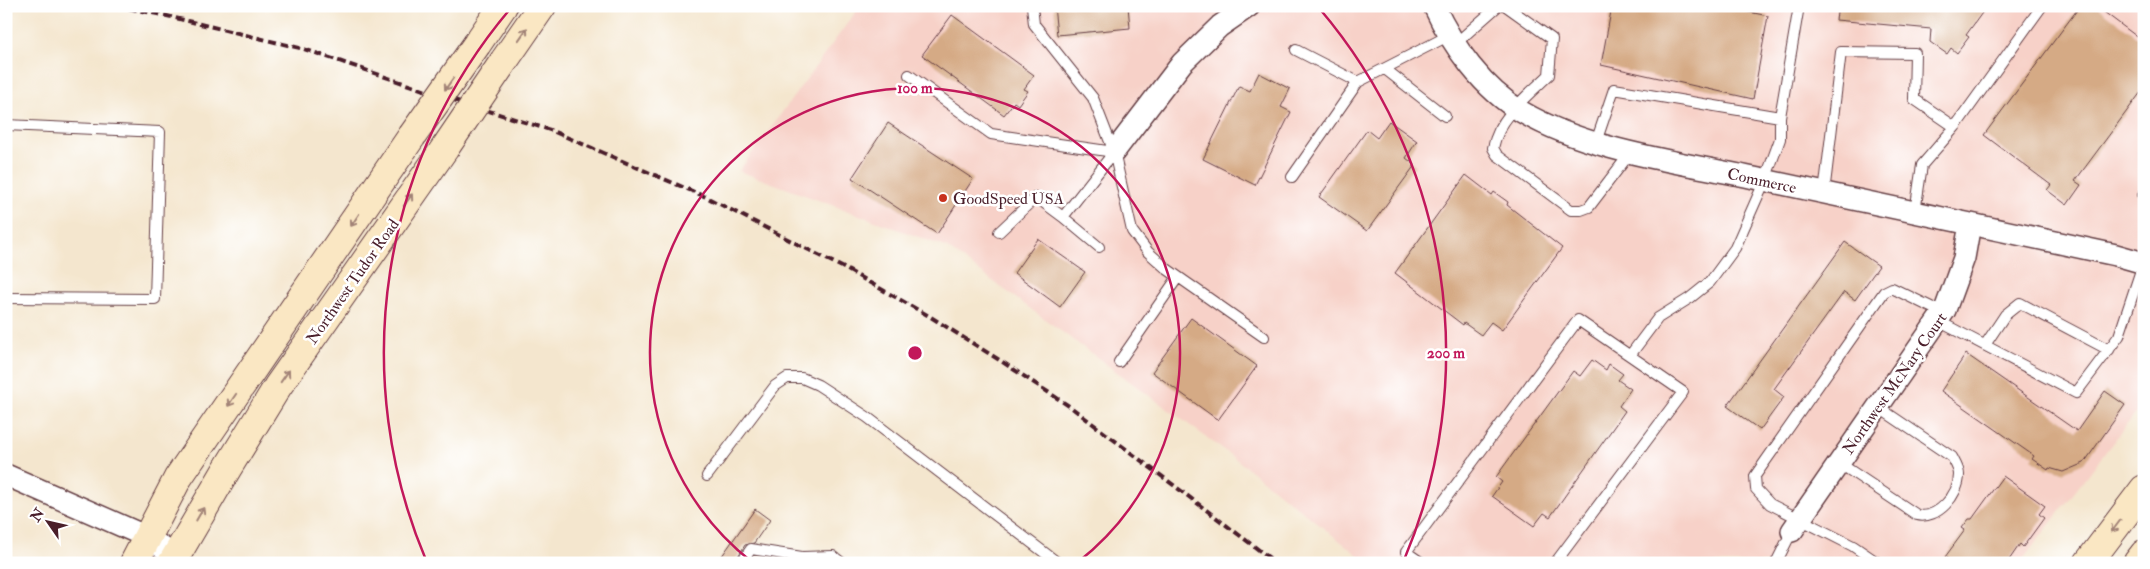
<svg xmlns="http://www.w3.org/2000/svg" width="2150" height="569" font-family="'IM FELL Double Pica',serif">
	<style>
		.built { fill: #f7d1c8 }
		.building { fill: #d5aa85 }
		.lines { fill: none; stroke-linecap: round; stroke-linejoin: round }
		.lane-casing { stroke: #643d43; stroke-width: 12 }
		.street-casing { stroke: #643d43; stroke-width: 24 }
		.secondary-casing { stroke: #643d43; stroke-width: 30 }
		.lane { stroke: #fff; stroke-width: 10 }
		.street { stroke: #fff; stroke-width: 21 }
		.secondary { stroke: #fae7c3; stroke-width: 28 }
		.rail { stroke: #4a1f2b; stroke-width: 4; stroke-dasharray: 8 4; stroke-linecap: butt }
		.secondary-bridge-casing { stroke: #643d43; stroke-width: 30; stroke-linecap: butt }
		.secondary-bridge { stroke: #fae7c3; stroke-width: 28 }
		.oneway { stroke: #a28377 }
		.ring { fill: none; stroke: #c2185b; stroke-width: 2.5 }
		.poi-dot { fill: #c8321e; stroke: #fff; stroke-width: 2 }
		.labels { text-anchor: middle; stroke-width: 5; stroke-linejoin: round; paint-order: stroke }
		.street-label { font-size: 16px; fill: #4a1f2b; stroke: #fff }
		.poi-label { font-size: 16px; fill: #4a1f2b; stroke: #fff; text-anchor: start }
		.centre { fill: #c2185b; stroke: #fff; stroke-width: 2.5 }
		.ring-label { font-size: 15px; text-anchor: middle; font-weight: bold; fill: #c2185b; stroke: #fff; stroke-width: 5; stroke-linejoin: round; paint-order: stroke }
	</style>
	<rect width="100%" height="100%" fill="#fff"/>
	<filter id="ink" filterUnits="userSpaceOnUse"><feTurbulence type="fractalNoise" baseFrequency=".02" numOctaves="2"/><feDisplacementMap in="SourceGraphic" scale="10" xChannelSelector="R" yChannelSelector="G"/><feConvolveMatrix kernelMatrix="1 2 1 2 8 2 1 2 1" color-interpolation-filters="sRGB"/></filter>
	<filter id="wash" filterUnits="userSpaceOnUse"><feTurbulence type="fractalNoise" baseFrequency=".0096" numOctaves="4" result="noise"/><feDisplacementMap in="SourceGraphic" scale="20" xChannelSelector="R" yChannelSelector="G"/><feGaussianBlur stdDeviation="1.12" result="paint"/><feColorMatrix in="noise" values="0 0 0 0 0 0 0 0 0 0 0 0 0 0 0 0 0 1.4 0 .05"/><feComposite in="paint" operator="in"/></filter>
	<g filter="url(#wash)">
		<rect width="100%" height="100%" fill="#f4e6ce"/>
		<path class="built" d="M860,6H2144V402L2020,563H1368L1236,459L946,247L739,171Z"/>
		<g id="blocks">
			<path class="building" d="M1054,6H1128L1130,28L1057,35Z
				M1612,6H1721L1768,16L1753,99L1601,65Z
				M1838,6H1987L1966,35L1969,37L1957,53L1951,48L1947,54L1930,42L1931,29L1836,20Z
				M2080,6H2096L2144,42V88L2075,181L2081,185L2067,205L2047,190L2051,185L1984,135Z
				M952,15L1034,75L1024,89L1028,91L1018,105L1014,102L1004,115L922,55Z
				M1259,73L1290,89L1281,107L1291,112L1255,185L1203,159L1239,86L1250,91Z
				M1389,121L1417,141L1406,158L1415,165L1367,231L1319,197L1367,130L1377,138Z
				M888,123L973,179L937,234L852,178Z
				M1466,175L1492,195L1494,192L1508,202L1507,205L1562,248L1502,330L1491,322L1481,335L1464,323L1463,325L1395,273Z
				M1038,239L1085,272L1060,307L1014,273Z
				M1845,242L1879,266L1855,300L1844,292L1774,389L1784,397L1760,430L1727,406Z
				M1191,318L1257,366L1218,420L1152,372Z
				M1966,354L2077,431L2105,391L2125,405L2084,463L2063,472L2049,468L2048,470L2032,459L2034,456L1941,391Z
				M1592,360L1606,370L1609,364L1623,374L1618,380L1631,389L1619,406L1625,411L1550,517L1544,513L1534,526L1492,496L1502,482L1496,477L1573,371L1580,376Z
				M2003,476L2045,506L2039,514L2044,518L2023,547L2020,544L2007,563H1953L1945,557L1965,530L1962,528L1969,519H1972Z
				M755,509L770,520L754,543L745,545L734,563H717Z"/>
		</g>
	</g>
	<g filter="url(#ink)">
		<use href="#blocks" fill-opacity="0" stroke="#643d43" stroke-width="1"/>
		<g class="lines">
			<g class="lane-casing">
				<path id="lane" d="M1032,6L1034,24L1093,98L1114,152L1132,231L1148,252L1167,269L1264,337
					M1506,6L1552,39L1549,75C1527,96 1499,117 1493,148L1497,155L1571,210H1581L1589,207L1631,152
					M2142,6L2144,7
					M1455,44L1498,6
					M1296,50L1358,82
					M1385,69L1445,116
					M909,75L991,134L1114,152
					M1780,117L1799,6
					M6,125L160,132L155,299L6,298
					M1955,127L2042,6
					M1596,142L1614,89L1780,117V139L1765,180L1735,248L1710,282L1690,298L1658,318L1631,354
					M1292,177L1358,82L1450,35
					M1824,193L1841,52L1915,53L1914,99L1955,127L1922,165L1915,212
					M2143,195L2144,196
					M999,232L1036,197L1063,217
					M1099,247L1063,217L1114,152
					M1938,321L2076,393L2119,336L2144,261
					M1985,345L2005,315L2020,303L2109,350
					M1119,362L1178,277
					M1839,463L1917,515C1937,520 1959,495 1959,475C1959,468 1955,463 1952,457L1878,407
					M707,476L775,386L787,378H802L818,385L867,417L1058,563
					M741,563L751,549L802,557L833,556L842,563
					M1422,563L1406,552L1578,320L1683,392L1555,563
					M1776,563L1792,531
					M1878,563L1853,546L1770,504L1756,489L1755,476L1884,292L1892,288L1943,313"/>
			</g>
			<g class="street-casing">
				<path id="street" d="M1434,6C1453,47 1483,89 1522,112C1588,151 1680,162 1754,178C1874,204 1995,229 2116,255L2144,263
					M1114,152L1182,63L1220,26L1249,6
					M6,475L147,537L175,556
					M1792,531L1945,310L1964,258L1970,224"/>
			</g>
			<g class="secondary-casing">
				<path id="secondary" d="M477,44L503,6
					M504,61L542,6
					M134,563L178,478L412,136
					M172,563L227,469L278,386L445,148
					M2088,563L2144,489
					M2137,563L2144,554"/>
			</g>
			<use href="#lane" class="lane"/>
			<use href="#street" class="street"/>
			<use href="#secondary" class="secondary"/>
			<path class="rail" d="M117,6L167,16L304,49L444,97L550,130L706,197L842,267L929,316L1001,361L1072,408L1276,563"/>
			<g class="secondary-bridge-casing">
				<path id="secondary-bridge" d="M412,136L477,44
					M445,148L504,61"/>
			</g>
			<use href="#secondary-bridge" class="secondary-bridge"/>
		</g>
		<defs><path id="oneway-shaft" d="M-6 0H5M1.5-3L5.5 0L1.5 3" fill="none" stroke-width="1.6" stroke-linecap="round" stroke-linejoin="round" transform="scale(1.25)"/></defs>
		<g class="oneway">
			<use href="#oneway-shaft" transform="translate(523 34) rotate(-55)"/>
			<use href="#oneway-shaft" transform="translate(449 84) rotate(125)"/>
			<use href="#oneway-shaft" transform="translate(408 200) rotate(-55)"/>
			<use href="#oneway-shaft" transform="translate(355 220) rotate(124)"/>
			<use href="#oneway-shaft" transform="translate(285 376) rotate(-55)"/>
			<use href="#oneway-shaft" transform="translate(232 400) rotate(124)"/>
			<use href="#oneway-shaft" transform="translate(200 514) rotate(-60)"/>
			<use href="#oneway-shaft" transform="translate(2116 526) rotate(127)"/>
		</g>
	</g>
	<g class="ring">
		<path d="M752 562A265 265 0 1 1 1078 562"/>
		<path d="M426 560A531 531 0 0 1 511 8M1319 8A531 531 0 0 1 1404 560"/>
	</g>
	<circle class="poi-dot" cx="943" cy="198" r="5"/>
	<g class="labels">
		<g class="street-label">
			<text transform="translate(1762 180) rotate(12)" y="6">Commerce</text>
			<text transform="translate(352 281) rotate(-55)" y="6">Northwest Tudor Road</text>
			<text transform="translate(1894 383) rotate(-55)" y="6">Northwest McNary Court</text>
		</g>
		<g class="poi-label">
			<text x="953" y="204">GoodSpeed USA</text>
		</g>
	</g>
	<circle cx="915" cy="353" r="8" class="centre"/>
	<g class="ring-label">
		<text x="915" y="93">100 m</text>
		<text x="1446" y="358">200 m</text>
	</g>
	<rect width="2150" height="569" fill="none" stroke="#fff" stroke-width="25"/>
	<g transform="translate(48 522) rotate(304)" stroke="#ffffff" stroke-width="4" paint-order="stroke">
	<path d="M0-4L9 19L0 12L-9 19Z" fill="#4a1f2b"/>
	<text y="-8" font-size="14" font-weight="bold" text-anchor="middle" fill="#4a1f2b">N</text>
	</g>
</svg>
